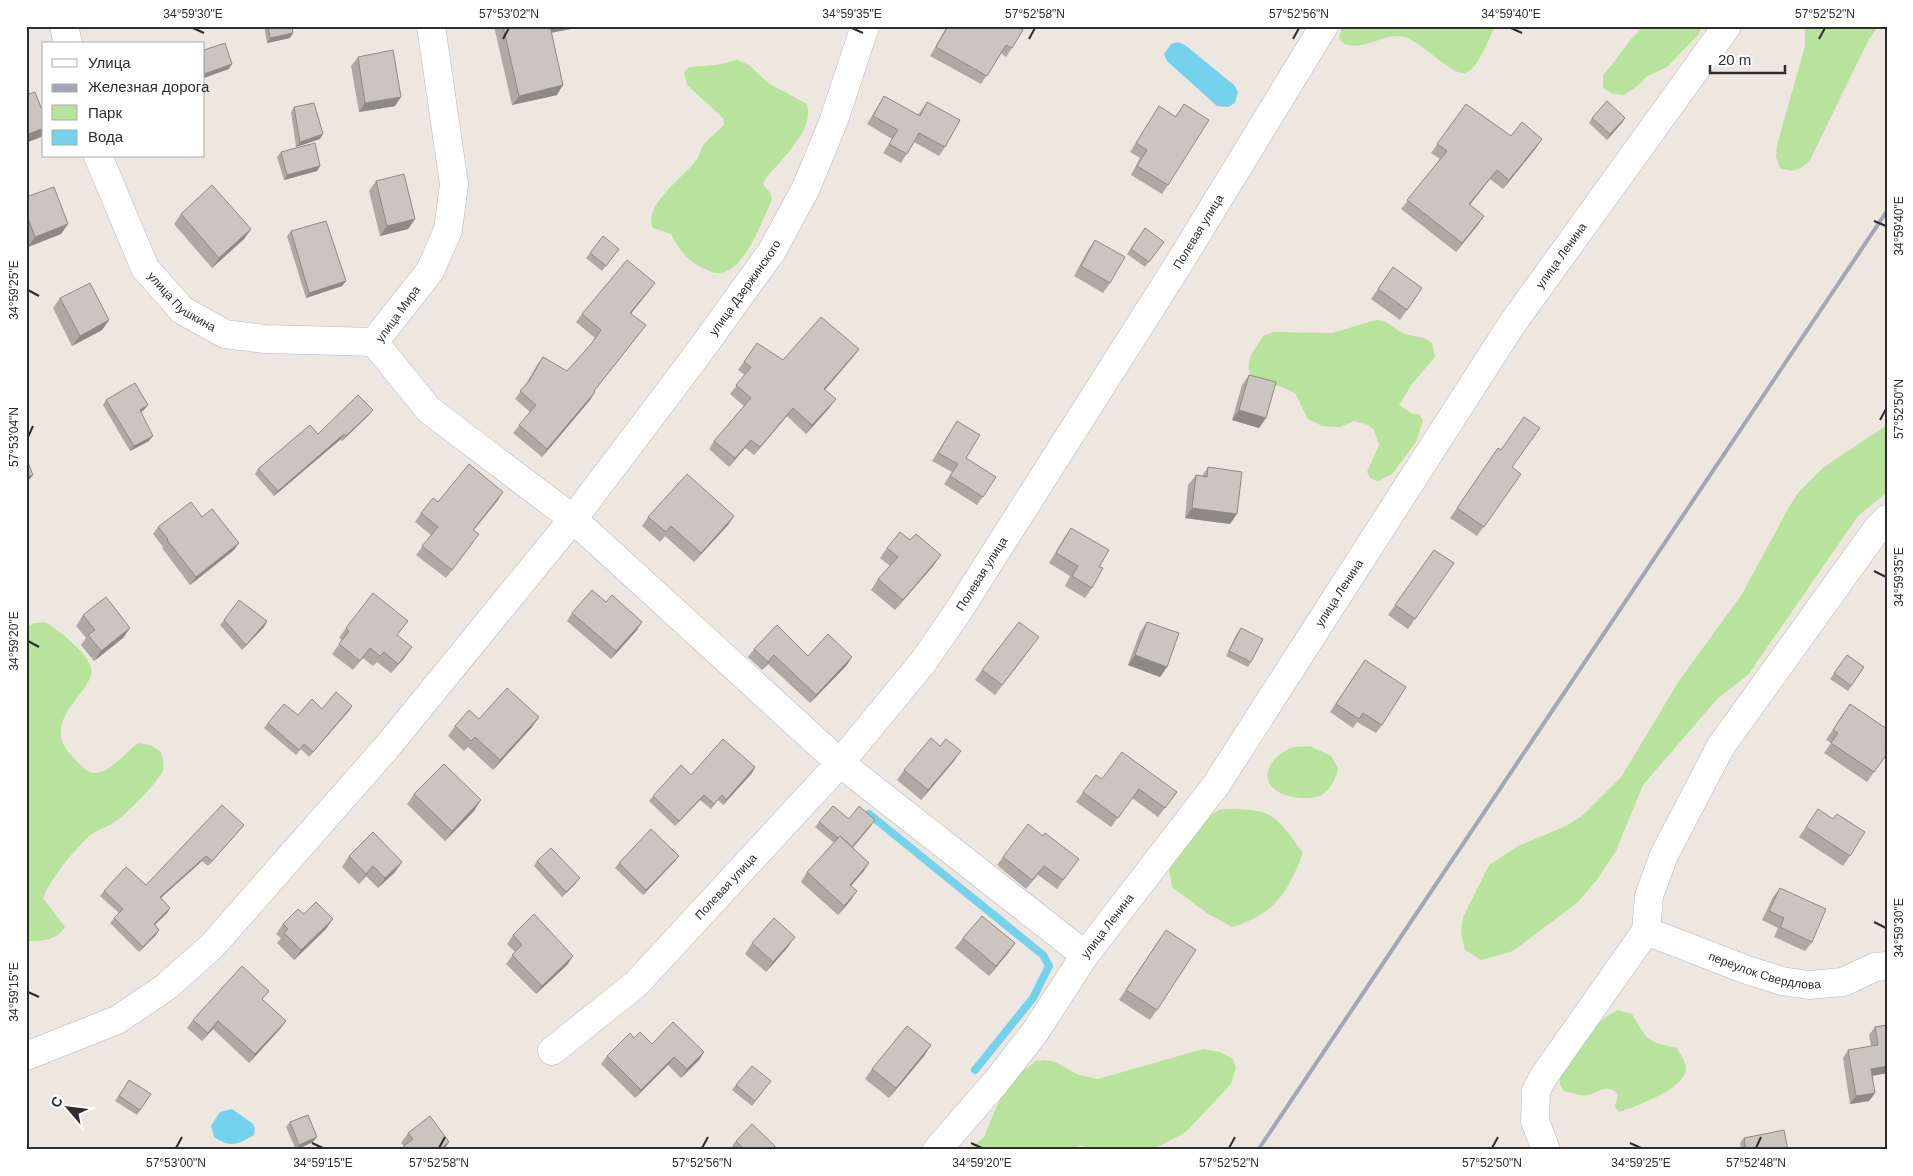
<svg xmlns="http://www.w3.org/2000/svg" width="1913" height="1176" font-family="Helvetica,sans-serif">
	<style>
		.green { fill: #b8e39d }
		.water { fill: #75d2ed }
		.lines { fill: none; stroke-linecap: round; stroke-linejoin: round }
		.stream { stroke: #75d2ed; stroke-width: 8 }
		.street-casing { stroke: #b3b6c0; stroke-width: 29 }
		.street { stroke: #fff; stroke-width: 28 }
		.rail { stroke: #a2a6b6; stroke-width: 4 }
		.wall { fill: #aea9a3 }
		.shaded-wall { fill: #8d8a85 }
		.building { fill: #cac5be; stroke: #8d8a85 }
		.ticks { fill: none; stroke: #2d2d2d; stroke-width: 2 }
		.labels { text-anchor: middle; stroke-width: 4; stroke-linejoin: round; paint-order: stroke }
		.street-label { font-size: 12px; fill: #2d2d2d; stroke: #fff }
		.neatline { fill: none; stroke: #2d2d2d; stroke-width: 2 }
		.ticks-label { font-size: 12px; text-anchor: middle; fill: #2d2d2d }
	</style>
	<rect width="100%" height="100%" fill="#eee7e0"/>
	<path class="green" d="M1342,26H1495C1489,38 1478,70 1465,73C1452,76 1421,41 1404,37C1383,31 1357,58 1339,39Z
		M1644,26H1702L1699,34L1667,67L1646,77L1639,85L1624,95L1613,94L1603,88V76L1632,38Z
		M1805,26H1879L1869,39L1810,160C1800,170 1794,173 1780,168L1776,157L1777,145L1805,46Z
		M737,60L749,65L768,83L807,104C815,129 781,160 766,178L763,184L771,194L772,200C761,222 744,275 716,273C712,273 708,270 705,269C686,260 680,251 671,234L653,228C642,207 683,177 695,162C699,157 700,150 704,144C710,137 718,131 724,125L723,118L687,85L684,72L689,67L716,65Z
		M1376,320C1390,320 1394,330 1405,334C1415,337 1424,336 1432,343L1435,357L1412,384L1399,405L1413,414H1419L1423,421L1416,442L1392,474L1378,481L1371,479L1367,472L1379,445L1374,430L1368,425L1354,421L1340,427L1322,426L1308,419L1295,393L1282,387L1253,379C1242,362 1254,351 1263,336L1274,332L1332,333Z
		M1887,425V492L1858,516L1748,675L1718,698L1643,785L1616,851L1596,881L1577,903L1513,951L1481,960L1465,950L1461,934L1463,917L1489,865L1518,846L1568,825L1583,815L1621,777L1679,681L1742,594L1789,507L1798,493L1824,467Z
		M45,622C58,629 87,653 91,667C98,691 34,721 74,758C78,763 83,768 88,771C95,775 103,772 109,768C120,760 128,751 138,743L150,745L160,751C163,757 164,763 163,770C160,780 126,815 116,821C107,828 94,830 86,839C69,857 53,875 43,898L65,927C56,941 42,941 26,941V627L34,623Z
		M1310,746L1331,756L1338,768C1337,777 1331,788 1323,794C1312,802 1281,798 1272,787C1258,771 1279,751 1294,747C1299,746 1305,747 1310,746Z
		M1221,809C1273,809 1273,812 1303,853C1287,894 1276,913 1232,927L1208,914L1172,887L1169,869L1183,843L1200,821Z
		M1618,1010L1632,1014C1648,1040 1646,1042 1677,1048C1680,1054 1687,1063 1686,1070C1684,1089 1635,1107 1619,1112L1615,1107L1618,1094C1606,1083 1600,1092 1588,1095C1582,1097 1571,1092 1564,1091L1560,1085V1078C1576,1054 1590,1022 1618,1010Z
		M1203,1049L1220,1052L1233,1059L1236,1068L1231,1084L1186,1132L1152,1150H1091L1081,1145L1072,1150H969L984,1137L999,1101L1021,1072L1036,1061L1044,1060L1055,1062L1079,1075L1098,1079Z"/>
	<path class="water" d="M1178,42L1185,45L1234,85L1238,92L1235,103L1228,107L1217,106L1167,61L1164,54L1171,44Z
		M232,1109L252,1123L255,1128L254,1135C237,1145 231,1148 214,1137L211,1126L220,1112Z"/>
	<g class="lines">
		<path class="stream" d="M869,814L1043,955L1049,966L1033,998L975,1070"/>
		<g class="street-casing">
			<g id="street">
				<path d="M64,26L68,44"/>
				<path d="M431,26L454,184L448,230L430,271L374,342L429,410L573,519L840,763L1085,955"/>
				<path id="s1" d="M98,156L145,268L182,310L225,334L265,339L374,342"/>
				<path id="s2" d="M1646,931L1747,970L1782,981L1809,985L1843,982L1875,967L1887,966"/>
				<path id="s3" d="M552,1051L636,984L840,763L923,662L957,613L1178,265L1324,26"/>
				<path id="s4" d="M26,1056L117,1020L166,987L212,946L387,747L573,519L697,355L772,251L806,188L834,120L865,26"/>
				<path id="s5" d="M937,1150L996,1082L1035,1032L1085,955L1216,785L1512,324L1727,26"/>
				<path d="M1546,1150L1535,1121L1536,1091L1544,1076L1646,931L1649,896L1664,855L1721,746L1877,529L1887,519"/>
			</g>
		</g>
		<use href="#street" class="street"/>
		<path class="rail" d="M1258,1150L1887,211"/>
	</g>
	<path class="wall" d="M264,26H292L290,38L267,43Z
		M494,26H586L551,33L557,95L512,105Z
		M947,26H1016L1012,48L1006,57L1001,53L981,84L930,56Z
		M358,57L395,106L359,112L351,66Z
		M884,96L918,115L927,102L945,147L939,156L914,142L901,163L883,153L892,139L867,124Z
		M1184,104L1168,185L1162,194L1131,175L1140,158L1130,152L1159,106L1175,117Z
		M1466,104L1511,136L1536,148L1503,189L1490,179L1470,205L1484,216L1456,252L1401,209L1440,159L1431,153Z
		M294,107L320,139L296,147L291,112Z
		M1592,118H1625L1607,140L1589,123Z
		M281,152L320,166L317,171L284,180L277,157Z
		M376,181L415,219L408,229L380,236L369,191Z
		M26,197L68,224L61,234L28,247L26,243Z
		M181,214L251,229L244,239L212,268L174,224Z
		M1145,228L1164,242L1145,267L1127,254Z
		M291,231L346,281L342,286L306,298L287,236Z
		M1095,240L1110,283L1103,293L1074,276L1088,250Z
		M619,249L602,271L586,258L590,253Z
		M1393,267L1422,288L1400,320L1371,299Z
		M649,291L631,313L640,333L594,391L595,392L590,400L542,457L513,433L530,412L515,399L526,384L537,365L543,357L567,371L591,344L595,338L576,322L582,314Z
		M60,298L109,320L102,330L72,346L53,308Z
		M757,343L783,360L859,349L853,357L825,389L830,407L806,434L787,416L754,455L745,448L729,467L709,449L714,441L744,406L730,394L745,375L738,370Z
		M1249,375L1266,418L1259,428L1232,420L1242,385Z
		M106,400L144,410L141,412L149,441L130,451L103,405Z
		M369,415L342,441L341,439L274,496L255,474L258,469L318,434Z
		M957,421L966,458L996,477L977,505L944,484L952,472L932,461Z
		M1498,448L1512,467L1521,474L1477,536L1450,518Z
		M1208,467L1230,524L1185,518L1188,485L1196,475L1202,476Z
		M498,500L474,530L473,543L446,578L416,555L431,535L415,522L421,513L438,502Z
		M734,516L728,525L694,562L665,536L660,542L642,526L648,517Z
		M202,517L234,550L190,585L162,548L163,547L153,534L158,527Z
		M1071,528L1092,588L1085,598L1065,586L1070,576L1049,563L1064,538Z
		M887,548L934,565L895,610L871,590L878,579L890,566L880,558Z
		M1434,550L1454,563L1408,629L1388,615Z
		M572,613L637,630L611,659L567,621Z
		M83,615L130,628L123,638L94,661L81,645L86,638L76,626Z
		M224,620L267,621L264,627L242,650L220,625Z
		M1147,622L1167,667L1160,677L1128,665L1140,632Z
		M346,628L398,635L405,657L391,673L377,662L373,666L363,658L353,670L332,654L342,640L339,638Z
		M1241,628L1251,662L1248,667L1226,656L1237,633Z
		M1032,647L995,695L975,680L982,670Z
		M754,649L808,656L852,657L846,666L810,703L768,664L762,670L748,657Z
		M1847,655L1864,667L1848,691L1830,679Z
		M1365,660L1382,725L1376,733L1357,722L1353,728L1330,712Z
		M1850,704L1887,754L1867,782L1824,753L1831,743L1826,740Z
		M352,706L309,757L301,749L296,755L264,728L268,723L298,715Z
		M539,717L532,727L493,770L468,747L464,751L448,736L455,726L479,719Z
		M954,761L921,800L897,780L904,770Z
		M755,767L752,773L723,805L718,800L711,809L700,800L675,826L649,801L653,796L691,775Z
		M1102,779L1177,792L1158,817L1132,798L1111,827L1076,802L1083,792Z
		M414,794L474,811L445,841L407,804Z
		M1818,809L1850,856L1843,866L1799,837Z
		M849,819L872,825L853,848L869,863L863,872L851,885V900L838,915L801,882L807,872L834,843L815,827L819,822Z
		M244,825L240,830L208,866L202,861L161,898L170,908L167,913L155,925L159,930L156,935L139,952L110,923L119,913L100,896L104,891L146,885Z
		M1043,836L1079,859L1057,889L1038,875L1026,889L997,865L1003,857Z
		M349,856L402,862L395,872L378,888L366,876L359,884L342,867Z
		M537,861L576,883L562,897L534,866Z
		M675,861L643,895L615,868L619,863Z
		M1780,888L1812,942L1805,951L1774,937L1778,928L1762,920L1773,897Z
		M304,914L326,929L294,960L277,943L281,938L276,934L283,924Z
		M513,935L573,956L567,965L536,994L506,964L515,952L507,944Z
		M963,938L1015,943L1008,953L989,976L955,948Z
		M1159,940L1157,1010L1150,1020L1119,1000Z
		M752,943L788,947L766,972L745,954Z
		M263,1000L286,1021L280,1029L249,1063L213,1029L202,1041L187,1028L193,1020Z
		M1875,1027L1887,1073L1872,1076L1875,1093L1869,1101L1850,1104L1843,1058L1848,1050L1871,1046L1869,1035Z
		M634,1038L652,1044L704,1052L699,1060L681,1078L668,1065L635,1098L601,1064L607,1056Z
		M931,1045L924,1056L889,1098L865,1079L872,1069Z
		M129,1080L151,1094L137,1115L115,1101Z
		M771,1081L752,1106L732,1090L736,1085Z
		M290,1122L313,1142L296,1150L286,1127Z
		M408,1133L449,1142L444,1150H401L404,1146L401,1143Z
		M1744,1138L1788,1150H1741L1740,1143Z
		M736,1141L771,1150H736L732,1146Z"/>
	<path class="shaded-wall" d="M549,26H586L543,34Z
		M293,33L290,38L267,43L270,38Z
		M232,64L229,69L204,78V74Z
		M563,85L557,95L512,105L519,96Z
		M401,97L395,106L359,112L365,103Z
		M1625,118L1622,123L1607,140L1610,134Z
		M44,128V133L41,137L26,143V135Z
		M323,134L320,139L296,147L300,142Z
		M1542,139L1536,148L1503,189L1509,180Z
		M320,166L317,171L284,180L287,175Z
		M1497,170L1490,179L1463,213L1469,204Z
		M1484,216L1478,225L1456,252L1462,243Z
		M415,219L408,229L380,236L387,226Z
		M68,224L61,234L28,247L35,237Z
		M251,229L244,239L212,268L219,258Z
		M346,281L342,286L306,298L309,293Z
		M655,283L649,291L625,321L630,313Z
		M109,320L102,330L72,346L80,336Z
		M646,325L640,333L588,399L594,391Z
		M859,349L853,357L819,397L824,389Z
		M595,392L590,400L542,457L547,449Z
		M836,399L830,407L806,434L812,425Z
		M148,405L144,410L136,415L140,410Z
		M793,408L787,416L754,455L760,447Z
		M373,410L369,415L342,441L346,436Z
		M1239,410L1266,418L1259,428L1232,420Z
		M344,434L341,439L274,496L278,491Z
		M153,436L149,441L130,451L134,446Z
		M751,440L745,448L729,467L735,458Z
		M33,475L29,480L26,481V477Z
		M503,492L498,500L467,538L473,530Z
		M1192,508L1237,514L1230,524L1185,518Z
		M734,516L728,525L694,562L701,553Z
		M239,543L234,550L190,585L196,577Z
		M941,555L934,565L895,610L903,600Z
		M267,621L264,627L242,650L246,645Z
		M642,622L637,630L611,659L616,651Z
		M130,628L123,638L94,661L101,651Z
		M412,647L405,657L391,673L398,664Z
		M774,655L768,664L762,670L768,662Z
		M1135,655L1167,667L1160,677L1128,665Z
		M852,657L846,666L810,703L816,695Z
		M352,706L349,711L309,757L313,752Z
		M539,717L532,727L493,770L500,760Z
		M961,751L954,761L921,800L928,790Z
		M755,767L752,773L723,805L726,800Z
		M704,795L700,800L675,826L679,821Z
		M481,800L474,811L445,841L452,831Z
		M244,825L240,830L208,866L212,861Z
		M206,856L202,861L156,902L160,897Z
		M679,856L675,861L643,895L646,890Z
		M402,862L395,872L378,888L385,878Z
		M869,863L863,872L844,894L850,885Z
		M373,866L366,876L359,884L366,874Z
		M580,878L576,883L562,897L566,892Z
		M857,891L851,900L838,915L844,906Z
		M170,908L167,913L150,929L154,924Z
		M333,919L326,929L294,960L301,950Z
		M159,930L156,935L139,952L143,947Z
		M795,937L788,947L766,972L773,962Z
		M1015,943L1008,953L989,976L996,966Z
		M573,956L567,965L536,994L542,986Z
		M218,1021L213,1029L202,1041L208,1033Z
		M286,1021L280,1029L249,1063L255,1054Z
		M931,1045L924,1056L889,1098L896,1088Z
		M704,1052L699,1060L681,1078L687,1069Z
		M674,1057L668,1065L635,1098L641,1090Z
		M1887,1066V1073L1865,1077L1871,1069Z
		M1875,1093L1869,1101L1850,1104L1856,1096Z
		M317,1137L313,1142L296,1150L299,1145Z
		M449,1142L444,1150H439Z"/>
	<path class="building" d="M268,26H292L293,33L270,38Z
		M503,26H550L563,85L519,96Z
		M948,26H1016L1023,30L1012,48L1006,45L987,76L936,47Z
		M225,43L232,64L204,74V50Z
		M393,50L401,97L365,103L358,57Z
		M35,92L44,115V128L26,135V95Z
		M884,96L920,116L927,102L960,120L945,147L919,133L907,154L889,144L898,130L873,116Z
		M1607,101L1625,118L1610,134L1592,118Z
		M314,103L323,134L300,142L294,107Z
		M1184,104L1209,120L1168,185L1137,166L1147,150L1136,143L1159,106L1176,117Z
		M1466,104L1511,136L1522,122L1542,139L1509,180L1497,170L1469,204L1484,216L1462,243L1407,200L1447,151L1437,144Z
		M315,143L320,166L287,175L281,152Z
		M404,174L415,219L387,226L376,181Z
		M212,185L251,229L219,258L181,214Z
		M54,187L68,224L35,237L26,213V197Z
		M326,221L346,281L309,293L291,231Z
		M1145,228L1164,242L1149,262L1131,249Z
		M603,236L619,249L606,266L590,253Z
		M1095,240L1125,257L1110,283L1081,266Z
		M627,260L655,283L630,313L646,325L594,391L595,392L547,449L519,425L536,405L520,391L529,381L543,357L567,371L591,344L601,330L582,314Z
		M1393,267L1422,288L1407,310L1378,289Z
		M90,283L109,320L80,336L60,298Z
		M821,317L859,349L824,389L836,399L812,425L793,408L760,447L751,440L735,458L714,441L751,398L736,385L751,367L744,362L757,343L783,360Z
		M1249,375L1276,382L1266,418L1239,410Z
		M135,383L148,405L140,410L153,436L134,446L106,400Z
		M358,395L373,410L346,436L344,434L278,491L258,469L310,425L318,434Z
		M1524,417L1540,428L1512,467L1521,474L1484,527L1457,508L1498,448L1501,450Z
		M957,421L980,435L966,458L996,477L983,497L950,476L958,464L938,453Z
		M26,458L33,475L26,477Z
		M469,464L503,492L473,530L479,534L452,570L422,546L438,527L421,513L433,498L438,502Z
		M1208,467L1242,472L1237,514L1192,508L1196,475L1207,477Z
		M687,474L734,516L701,553L671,526L666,532L648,517Z
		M191,502L202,517L212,509L239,543L196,577L167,540L168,539L158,527Z
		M1071,528L1109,550L1099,567L1103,568L1092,588L1072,576L1078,566L1056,553Z
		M900,532L910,540L916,534L941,555L903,600L878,579L898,557L887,548Z
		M1434,550L1454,563L1415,619L1395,605Z
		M592,590L606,602L612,595L642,622L616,651L572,613Z
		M373,593L408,621L397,635L412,647L398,664L384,652L380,656L370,648L360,661L339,644L349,631L346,628Z
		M106,597L130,628L101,651L88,635L95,630L83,615Z
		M239,600L267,621L246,645L224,620Z
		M1019,622L1039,637L1002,685L982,670Z
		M1147,622L1179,633L1167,667L1135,655Z
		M777,625L808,656L828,634L852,657L816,695L774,655L768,662L754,649Z
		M1241,628L1263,639L1251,662L1229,651Z
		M1847,655L1864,667L1851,686L1834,673Z
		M1365,660L1406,687L1382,725L1363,713L1359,719L1336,704Z
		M507,688L539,717L500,760L475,737L471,741L455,726L469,710L479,719Z
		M336,692L352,706L313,752L304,744L299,750L268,723L284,704L298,715L312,699L322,709Z
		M1850,704L1887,729V742L1885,745L1887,746V754L1874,772L1831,743L1838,733L1833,730Z
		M931,738L940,746L946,739L961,751L928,790L904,770Z
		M723,739L755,767L726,800L722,795L714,804L704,795L679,821L653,796L681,765L691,775Z
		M1122,752L1177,792L1165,808L1139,789L1118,818L1083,792L1096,775L1102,779Z
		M444,764L481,800L452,831L414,794Z
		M222,805L244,825L212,861L206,856L160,897L170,908L154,924L159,930L143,947L114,918L123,909L104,891L126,867L146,885Z
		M833,806L849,819L859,806L875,820L852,847L840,836L838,838L819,822Z
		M1818,809L1833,819L1837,814L1865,832L1850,856L1806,827Z
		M1028,824L1043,836L1045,833L1079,859L1063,880L1044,866L1032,880L1003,857Z
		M651,829L679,856L646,890L619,863Z
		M373,832L402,862L385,878L373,866L366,874L349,856Z
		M840,836L869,863L850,885L857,891L844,906L807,872Z
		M551,848L580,878L566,892L537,861Z
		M1780,888L1826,909L1812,942L1780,927L1784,918L1769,911Z
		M316,902L333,919L301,950L284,933L288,929L283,924L298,909L304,914Z
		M534,914L573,956L542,986L512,955L522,945L513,935Z
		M982,916L1015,943L996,966L963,938Z
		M774,918L795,937L773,962L752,943Z
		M1166,930L1196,950L1157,1010L1126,990Z
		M242,966L269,991L262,999L286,1021L255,1054L218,1021L208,1033L193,1020Z
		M673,1022L704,1052L687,1069L674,1057L641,1090L607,1056L630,1033L634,1038L640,1032L652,1044Z
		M1887,1025V1066L1871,1069L1875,1093L1856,1096L1848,1050L1878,1045L1875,1027Z
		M907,1026L931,1045L896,1088L872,1069Z
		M752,1066L771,1081L755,1101L736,1085Z
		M129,1080L151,1094L140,1110L119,1096Z
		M308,1115L317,1137L299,1145L290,1122Z
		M430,1116L449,1142L439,1150H405L403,1147L413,1139L408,1133Z
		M752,1124L775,1146L771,1150H745L736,1141Z
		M1784,1130L1788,1150H1746L1744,1138Z"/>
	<path class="ticks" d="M193,28L204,33M852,28L863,33M1511,28L1522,33M503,39L509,28M1029,39L1035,28M1293,39L1299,28M1819,39L1825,28M1874,221L1886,226M28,290L39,296M1880,420L1886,409M28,437L33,426M1874,571L1886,577M28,641L39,647M1874,922L1886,928M28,992L39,997M312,1143L323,1148M971,1143L982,1148M1630,1143L1641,1148M176,1148L182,1137M439,1148L445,1137M702,1148L708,1137M1229,1148L1235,1137M1492,1148L1498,1137M1756,1148L1761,1137"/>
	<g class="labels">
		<g class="street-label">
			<text dy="4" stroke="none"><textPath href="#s3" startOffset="1050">Полевая улица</textPath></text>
			<text dy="4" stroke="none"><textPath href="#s5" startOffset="1092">улица Ленина</textPath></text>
			<text dy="4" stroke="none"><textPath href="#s4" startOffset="1066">улица Дзержинского</textPath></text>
			<text dy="4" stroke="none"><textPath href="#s1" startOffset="172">улица Пушкина</textPath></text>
			<text transform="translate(398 314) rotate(-54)" y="4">улица Мира</text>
			<text dy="4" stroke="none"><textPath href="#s3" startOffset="645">Полевая улица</textPath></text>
			<text dy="4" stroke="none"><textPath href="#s5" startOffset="688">улица Ленина</textPath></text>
			<text dy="4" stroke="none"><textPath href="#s3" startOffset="240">Полевая улица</textPath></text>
			<text dy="4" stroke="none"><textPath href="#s5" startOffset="282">улица Ленина</textPath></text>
			<text dy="4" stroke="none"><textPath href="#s2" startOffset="126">переулок Свердлова</textPath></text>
		</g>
	</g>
	<rect width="1913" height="1176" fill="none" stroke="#ffffff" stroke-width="55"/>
	<rect x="42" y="42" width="162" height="115" fill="#ffffff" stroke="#ababab"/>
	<rect x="52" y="59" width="25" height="8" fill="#ffffff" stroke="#ababab"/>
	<text x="88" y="68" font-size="15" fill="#2d2d2d">Улица</text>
	<rect x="52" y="84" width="25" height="8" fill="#a2a6b6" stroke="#ababab"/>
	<text x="88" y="92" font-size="15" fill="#2d2d2d">Железная дорога</text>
	<rect x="52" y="105" width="25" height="15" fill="#b8e39d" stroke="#ababab"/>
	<text x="88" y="118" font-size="15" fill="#2d2d2d">Парк</text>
	<rect x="52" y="130" width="25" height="15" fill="#75d2ed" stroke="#ababab"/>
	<text x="88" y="142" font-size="15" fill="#2d2d2d">Вода</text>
	<g transform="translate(68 1108) rotate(298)" stroke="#ffffff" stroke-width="4" paint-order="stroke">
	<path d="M0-4L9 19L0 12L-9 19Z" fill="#2d2d2d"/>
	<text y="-8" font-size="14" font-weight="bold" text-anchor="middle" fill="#2d2d2d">С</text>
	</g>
	<path d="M1710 65v8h75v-8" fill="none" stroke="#2d2d2d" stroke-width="2.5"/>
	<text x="1718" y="65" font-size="15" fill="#2d2d2d" stroke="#ffffff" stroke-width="4" paint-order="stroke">20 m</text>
	<rect x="28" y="28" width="1858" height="1120" class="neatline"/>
	<g class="ticks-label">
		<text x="193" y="18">34°59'30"E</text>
		<text x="509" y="18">57°53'02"N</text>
		<text x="852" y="18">34°59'35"E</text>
		<text x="1035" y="18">57°52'58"N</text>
		<text x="1299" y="18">57°52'56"N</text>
		<text x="1511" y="18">34°59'40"E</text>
		<text x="1825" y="18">57°52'52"N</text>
		<text transform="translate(1899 226) rotate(-90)" y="4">34°59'40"E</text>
		<text transform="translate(14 290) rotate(-90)" y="4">34°59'25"E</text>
		<text transform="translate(1899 409) rotate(-90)" y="4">57°52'50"N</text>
		<text transform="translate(14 437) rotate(-90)" y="4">57°53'04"N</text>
		<text transform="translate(1899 577) rotate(-90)" y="4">34°59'35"E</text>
		<text transform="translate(14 641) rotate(-90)" y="4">34°59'20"E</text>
		<text transform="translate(1899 928) rotate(-90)" y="4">34°59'30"E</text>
		<text transform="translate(14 992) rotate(-90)" y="4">34°59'15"E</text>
		<text x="176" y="1167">57°53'00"N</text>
		<text x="323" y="1167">34°59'15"E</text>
		<text x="439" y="1167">57°52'58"N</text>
		<text x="702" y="1167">57°52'56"N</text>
		<text x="982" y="1167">34°59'20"E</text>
		<text x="1229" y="1167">57°52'52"N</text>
		<text x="1492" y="1167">57°52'50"N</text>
		<text x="1641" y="1167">34°59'25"E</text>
		<text x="1756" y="1167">57°52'48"N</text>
	</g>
</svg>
